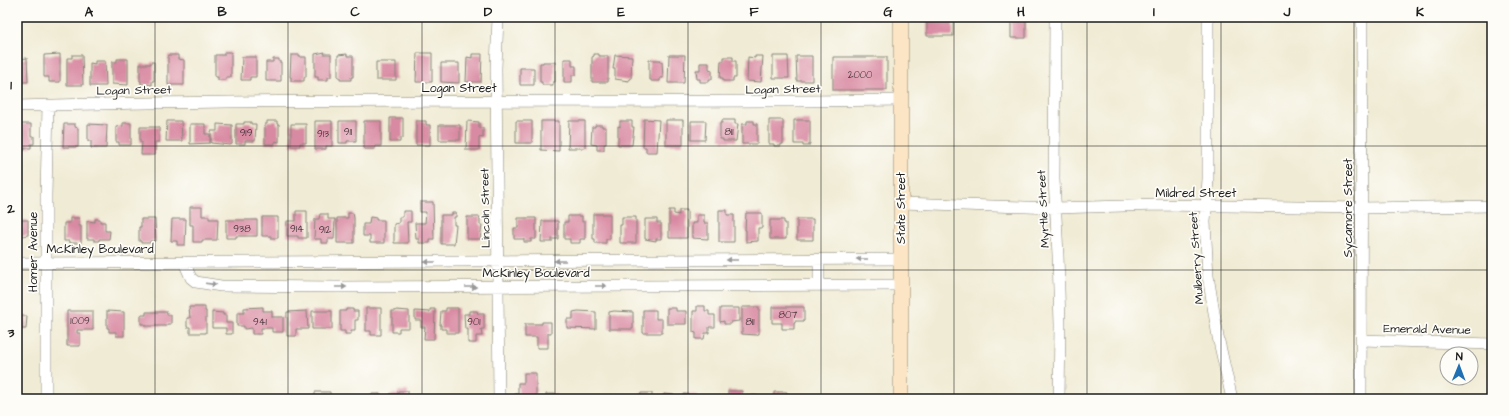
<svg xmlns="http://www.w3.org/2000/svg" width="1509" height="416" font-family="'Architects Daughter',sans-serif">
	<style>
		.building { fill: #d98aa3 }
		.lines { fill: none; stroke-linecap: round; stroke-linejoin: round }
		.street-casing { stroke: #868478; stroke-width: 12 }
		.secondary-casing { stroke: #868478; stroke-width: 16 }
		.street { stroke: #fff; stroke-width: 11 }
		.secondary { stroke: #fce5c4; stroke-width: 15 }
		.oneway { fill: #999 }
		.grid { fill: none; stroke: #1c1c1c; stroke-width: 1; stroke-opacity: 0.55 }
		.labels { text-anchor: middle; stroke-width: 3.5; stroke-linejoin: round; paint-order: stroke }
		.number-label { font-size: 10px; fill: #4b383e }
		.street-label { font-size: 12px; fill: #1c1c1c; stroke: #fdfcf7 }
		.neatline { fill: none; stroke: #1c1c1c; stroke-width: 1.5 }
		.grid-label { font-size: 13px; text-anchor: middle; font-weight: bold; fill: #1c1c1c }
	</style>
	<rect width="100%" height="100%" fill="#fdfcf7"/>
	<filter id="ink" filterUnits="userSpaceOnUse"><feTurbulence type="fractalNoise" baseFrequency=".025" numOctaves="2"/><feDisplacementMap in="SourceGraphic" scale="8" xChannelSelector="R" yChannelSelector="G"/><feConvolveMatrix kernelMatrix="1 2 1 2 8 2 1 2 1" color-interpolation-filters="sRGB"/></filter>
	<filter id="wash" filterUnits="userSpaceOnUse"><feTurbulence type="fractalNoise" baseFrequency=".012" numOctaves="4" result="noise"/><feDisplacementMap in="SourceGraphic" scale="16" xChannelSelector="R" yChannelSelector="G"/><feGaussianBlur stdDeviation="0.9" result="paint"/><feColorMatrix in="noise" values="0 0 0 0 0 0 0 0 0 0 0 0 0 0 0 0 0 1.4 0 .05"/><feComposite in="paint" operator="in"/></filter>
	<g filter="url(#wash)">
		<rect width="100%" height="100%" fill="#f0ebd4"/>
		<g id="blocks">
			<path class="building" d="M1011,18L1026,19V38H1011Z
				M927,20H953V36H927Z
				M224,52H231V77H226V80H218V77H215V55H224Z
				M325,52L324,54H331V77H328V80H318V77H315V54Z
				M17,53H19V59L27,58L28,82H17Z
				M417,53H432V82H416Z
				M60,54V82H49V77H44V55Z
				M347,54V56H353V77H351V80H340V77H338V55Z
				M472,54H482L481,82H466L467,57L472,58Z
				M594,54H599V56H608V82H592V57L594,56Z
				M72,55H82L83,85H67V58H72Z
				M168,55H178V59L184,60V85H168Z
				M291,55H300V57H306V77H304V81H291V77H290Z
				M615,55L632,56L631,79H629V81L615,79V69H613Z
				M669,55H685L684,83H668Z
				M755,56H763L761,82L747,81L748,57L755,58Z
				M773,56H788L789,78H773Z
				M796,56H812V81H797Z
				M242,57H256V77H250V80H241Z
				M724,57H733V61H736V78H733V81H723V78H720L721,61H724Z
				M833,57H887V90H833Z
				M117,59H128V85L112,84V62H117Z
				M273,59H279V62H281V81H266V62H273Z
				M564,59H572V66H576V75H572V82H564Z
				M649,60H661L660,62H662L663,78H660V81H651V79H649Z
				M95,61H105L106,86H90V63L95,64Z
				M151,62H154V81H152V85L141,84V81H140V64H151Z
				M376,62H396V80H376Z
				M543,62H555V82H553V85H542V82H540V63H543Z
				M441,63H459V83L441,82Z
				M700,63H709V69L712,70V79H709V82H700V79H697L696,70H700Z
				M520,68H534V85H520Z
				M390,118H403V138H400V142H390Z
				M644,119L659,120L657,152H646V147H643Z
				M666,120H683V145H666Z
				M722,120H735V124H738L736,141H723V139H720V123H722Z
				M769,120H783V144H781V146H774V144H769Z
				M794,120H810V144H809V146H803V144H794Z
				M167,121H181L182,141H166Z
				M267,121H277V124H279V142L275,141V144H265V124H267Z
				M315,121H332V146H326V149H315Z
				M339,121H356V141H347V143H339Z
				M364,121H381V146H375V149H364Z
				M416,121H426V125H430V145H416Z
				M467,121L479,122V128H483V138L479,137V150H466Z
				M516,121H532V143H516Z
				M541,121H559V151L541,150Z
				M569,121H585V148H568Z
				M620,121H632V127H634L632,145H618V126L620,127Z
				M691,121H706L705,140H691Z
				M747,121H754V124H757V144H742V124H747Z
				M244,122H251V124H256L255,141H245V144H236V124H244Z
				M123,123H131V145H119V142H116V127L123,126Z
				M17,124H31V136H34V144H31V148H25V150H20V148H17Z
				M64,124H75V127L78,128V147H63Z
				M88,124L107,125L106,148H91V141H88Z
				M190,124H205V134H210V143L190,144Z
				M217,124L232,125V144L230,145L211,143V131H217Z
				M291,124H306V143H300V146H291Z
				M439,125H460V140H439Z
				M595,125H602V127H606V144H604V150H597V145L591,144L592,127H595Z
				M140,127H159V142H155V155H141L142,142H140Z
				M420,202H433L434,239H430V243H419V239H416L415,223H425L426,212H420Z
				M190,207H202V216H209V219H218L217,240H202V242H193V225H190Z
				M669,210H674V214L679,215V210H687V238H669Z
				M719,210H727V215H734V242H719Z
				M296,211H307V238H298V236H287V221H296Z
				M403,211H411V222H407L408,243H394V224L399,223V217H403Z
				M348,213H353L354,218V243H337V218H348Z
				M452,213H456V217H454V225H456L454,244H441V215H452Z
				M746,213H762V228H758V241L746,242V230H745Z
				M320,214H328V219H335L334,239H328V243H321V239H314L315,219H319Z
				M593,214H610V239H606V243H595V239H593Z
				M697,215H704V223H708V239L692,238V223H697Z
				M568,216H582V222H585V239H580V243H570V239H564V222H568Z
				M262,217H278V238H271V236H262Z
				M370,217L376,218V220H384V243H370V236H363V224H369Z
				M467,217H480V225H482L480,239H467Z
				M622,217H636V243H620V225H622Z
				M70,218H79V226H81V243H69V241H64V223H70Z
				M518,218H536V239H531V242H524V239H514V228H518Z
				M95,219H100V222H105V231H110L109,239H99V241H94V239H87V221L95,222Z
				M141,219H155L156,241H150V243H141V241H139V227H141Z
				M172,219H186L185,245H177V241H171Z
				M645,219H657V223H661V239H656V241L645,239Z
				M797,219H813V240H797Z
				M17,220H28V235L18,237Z
				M226,220H257V236H236V238H226Z
				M770,220H784V223H786V239H770Z
				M542,221H558V239H552V242H541Z
				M697,306H705V311H709V315H715V327H709V333H705L704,339H696V333L693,332V311H697Z
				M189,307H205V311H206V333H190V327H187V318H190Z
				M263,307V311H272V317H283V332H272V328H261V334H252V328L244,329V326H237V313H244V308Z
				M742,307H759V334H757V335L742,334Z
				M772,307H804V321H795V323H794V329H782V323H772Z
				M366,308H381V335H371V331H366Z
				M446,308H458V333H446V329H441V325H440L441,311H446Z
				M667,308H676V311H686V324H667Z
				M720,308H739V321L731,322V324H724V321L720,322Z
				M346,309H353V311H358V320H355V331H351V334H345V331H340V311H346Z
				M430,309H435L434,339H424L425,327H421V320H415V311L430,312Z
				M396,310L409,311V328H399V332H392V311H396Z
				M643,310H656V319H662V333H643Z
				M67,311H93V330H77V333H80V346H67Z
				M107,311L124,312V336H116V332H109V328H107Z
				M307,311L308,329H296V336H287V312Z
				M312,311H332V329H312Z
				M469,311H477L478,314H484V329H481L482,336H476V343H468V329H465L464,314H469Z
				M578,311L596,312V329L567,328V319H573V312Z
				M614,311L633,312V329H609V312Z
				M146,312H167V315H171V324H167V326H145V324H141V315H146Z
				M212,312L223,313V315H226V323H232V334H226V328H212Z
				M17,316H27L26,329H17Z
				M542,322H551V333H548V348H537V337H525V324H542Z
				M524,373H536V399H515V394H518V383H524Z
				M398,391H408V399H390V394H398Z
				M728,391H742V399H728Z
				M315,392H330V399H315Z
				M774,392H787V397H791V399H774Z
				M641,393H652V398H655V399H640Z
				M371,394H380V399H370Z
				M546,394H556V399H546Z
				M664,394L674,395V399H664Z
				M684,394L698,395V399H684Z
				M750,396H758V399H750Z
				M165,397H176V399H165Z
				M418,397H431V399H418Z"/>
		</g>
	</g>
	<g filter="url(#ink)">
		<use href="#blocks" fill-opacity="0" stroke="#868478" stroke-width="1"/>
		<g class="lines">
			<g class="street-casing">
				<path id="street" d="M498,17L496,68L499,399
					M1055,17L1054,179L1058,255L1060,325L1059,399
					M1208,17V179L1205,222L1208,276L1218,337L1232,399
					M17,106C311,97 606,104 900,100
					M901,203L1055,208L1158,205L1361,208L1492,206
					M819,260V286
					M184,262L191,278L196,282L221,286L337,287L901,285
					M17,263L901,259
					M1361,340L1492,344
					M46,399V195L48,105
					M1361,399L1362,17"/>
			</g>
			<g class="secondary-casing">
				<path id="secondary" d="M901,17V399"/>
			</g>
			<use href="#street" class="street"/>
			<use href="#secondary" class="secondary"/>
		</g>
		<defs><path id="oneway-solid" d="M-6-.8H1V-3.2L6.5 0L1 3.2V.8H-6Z"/></defs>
		<g class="oneway">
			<use href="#oneway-solid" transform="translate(862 259) rotate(180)"/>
			<use href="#oneway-solid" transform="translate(732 260) rotate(180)"/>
			<use href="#oneway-solid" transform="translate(560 261) rotate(180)"/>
			<use href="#oneway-solid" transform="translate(430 262) rotate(180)"/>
			<use href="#oneway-solid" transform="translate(211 284) rotate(7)"/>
			<use href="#oneway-solid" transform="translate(601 286)"/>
			<use href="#oneway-solid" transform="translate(341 287)"/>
			<use href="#oneway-solid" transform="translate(471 287)"/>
		</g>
	</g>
	<path class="grid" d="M155,17V399M288,17V399M422,17V399M555,17V399M688,17V399M821,17V399M954,17V399M1087,17V399M1221,17V399M1354,17V399M17,146H1492M17,270H1492"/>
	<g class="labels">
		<g class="number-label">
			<text x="860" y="78">2000</text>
			<text x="348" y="135">911</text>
			<text x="729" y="135">811</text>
			<text x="246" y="136">919</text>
			<text x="323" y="137">913</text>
			<text x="242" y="232">938</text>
			<text x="297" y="232">914</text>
			<text x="325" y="233">912</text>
			<text x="788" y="318">807</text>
			<text x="80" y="324">1009</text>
			<text x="260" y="325">941</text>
			<text x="474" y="325">901</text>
			<text x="750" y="325">811</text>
		</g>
		<g class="street-label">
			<text x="459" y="92">Logan Street</text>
			<text transform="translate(783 89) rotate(-1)" y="4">Logan Street</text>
			<text transform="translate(134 90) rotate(-1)" y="4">Logan Street</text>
			<text x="1196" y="197">Mildred Street</text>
			<text transform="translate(485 208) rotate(-91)" y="4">Lincoln Street</text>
			<text transform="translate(901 208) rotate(-90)" y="4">State Street</text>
			<text transform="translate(1348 208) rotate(-90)" y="4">Sycamore Street</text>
			<text transform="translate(1043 209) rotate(-93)" y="4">Myrtle Street</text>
			<text x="100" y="253">McKinley Boulevard</text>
			<text transform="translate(33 252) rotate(-90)" y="4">Homer Avenue</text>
			<text transform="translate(1196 258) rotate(-94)" y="4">Mulberry Street</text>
			<text x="536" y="277">McKinley Boulevard</text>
			<text transform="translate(1427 329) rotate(1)" y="4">Emerald Avenue</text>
		</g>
	</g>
	<rect width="1509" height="416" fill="none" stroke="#fdfcf7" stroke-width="44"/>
	<g transform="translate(1459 366) rotate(1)"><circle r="19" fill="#fdfcf7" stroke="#a3a29f"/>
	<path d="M0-3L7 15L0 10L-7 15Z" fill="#1f6fb2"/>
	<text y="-6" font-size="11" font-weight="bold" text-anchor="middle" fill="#1c1c1c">N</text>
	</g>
	<rect x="22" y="22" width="1465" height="372" class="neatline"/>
	<g class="grid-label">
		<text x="89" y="16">A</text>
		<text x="222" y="16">B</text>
		<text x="355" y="16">C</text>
		<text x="488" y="16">D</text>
		<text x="621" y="16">E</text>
		<text x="754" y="16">F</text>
		<text x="888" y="16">G</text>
		<text x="1021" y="16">H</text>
		<text x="1154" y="16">I</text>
		<text x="1287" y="16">J</text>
		<text x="1420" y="16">K</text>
		<text x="11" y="89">1</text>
		<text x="11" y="213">2</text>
		<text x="11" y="337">3</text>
	</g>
</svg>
